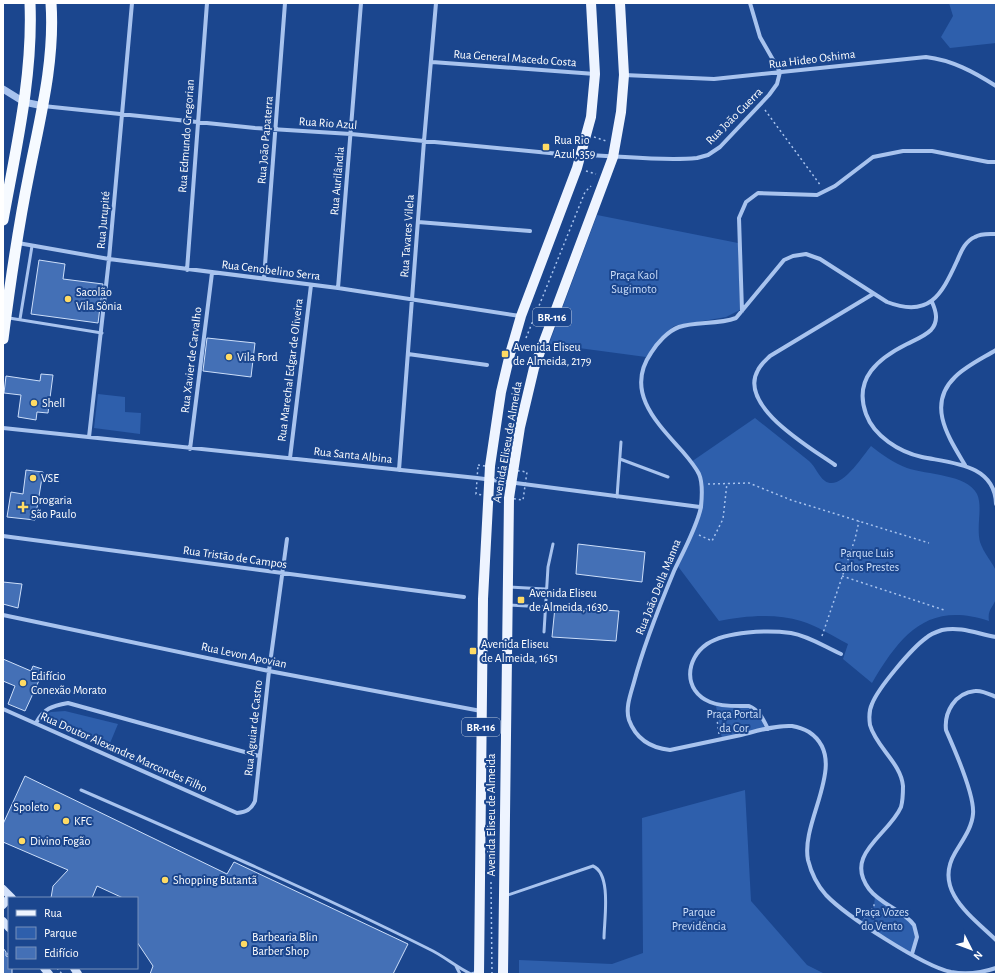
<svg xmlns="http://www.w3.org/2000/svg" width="999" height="977" font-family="'Alegreya Sans',sans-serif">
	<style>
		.green { fill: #2e5fac }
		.building { fill: #4470b6; stroke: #cddffa }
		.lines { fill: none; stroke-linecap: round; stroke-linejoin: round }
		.path { stroke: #a8c3ee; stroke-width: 1.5; stroke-dasharray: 2 3; stroke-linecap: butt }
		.service { stroke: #a8c3ee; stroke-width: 3 }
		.minor { stroke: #a8c3ee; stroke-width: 4 }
		.tertiary { stroke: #a8c3ee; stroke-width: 7 }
		.secondary { stroke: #d4e2fa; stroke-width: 8 }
		.primary { stroke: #eef4ff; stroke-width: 10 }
		.trunk { stroke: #f6faff; stroke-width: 11 }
		.poi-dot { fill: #ffdb64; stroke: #1b468e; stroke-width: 1.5 }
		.labels { text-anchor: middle; stroke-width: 4; stroke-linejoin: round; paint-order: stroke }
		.shield { fill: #1b468e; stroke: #bbc8dd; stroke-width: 1 }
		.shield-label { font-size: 11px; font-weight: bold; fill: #fff }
		.street-label { font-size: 12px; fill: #fff; stroke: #1b468e }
		.poi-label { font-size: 12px; fill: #fff; stroke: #1b468e; text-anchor: start }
		.park-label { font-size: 12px; fill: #cddffa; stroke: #1b468e }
	</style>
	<rect width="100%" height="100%" fill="#1b468e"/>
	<path class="green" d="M949,3H996V43L950,48L941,37L953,16Z
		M597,215L738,243L740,310L726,317L674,326L659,340L646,357L549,344Z
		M98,394L125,397V412L141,413L140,434L94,428Z
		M755,418L809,461C816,467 818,476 825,481C840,492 862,457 871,446C882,455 894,463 907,468C927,475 967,474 977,494C983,507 976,526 980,542C983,552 994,565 996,571C998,578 997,592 996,598C994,607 987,609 989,621C928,601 901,634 872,683L843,659L848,644C833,636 817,626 801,621C776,613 744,616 719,621L677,565L698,512L702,484L691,462Z
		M716,706L749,707C758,711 762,720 765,729L722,739Z
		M65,711L118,724L108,748L44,720L47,714L51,712Z
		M745,790L751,901L807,965L825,974H519V960L612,964L643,953L642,818Z
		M875,896L911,921L917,934L912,954L860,922L874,907Z"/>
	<path class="building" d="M39,260L65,264L63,279L103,284L98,323L31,314Z
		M207,338L255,343L251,377L203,371Z
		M41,374L53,375L48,413L37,412L36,420L18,417L21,395L4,393L6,376L40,381Z
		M26,470L43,472L35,520L7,517L11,492L23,494Z
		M578,544L645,552L642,582L576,574Z
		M3,582L22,584L18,608L3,604Z
		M555,607L619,611L616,641L552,637Z
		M3,659L31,671L33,666L42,669L40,673L42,674L25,711L8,704L15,686L3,681Z
		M25,776L227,874L234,862L408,944L393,974H150L153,966L137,942V898H123L97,886L92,898H51L53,886L68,870L3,842V824Z
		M3,948L6,952V956L9,957V968H12V974H3Z"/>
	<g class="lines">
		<path class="path" d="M765,110L821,186
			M594,137L606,141
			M586,171L596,174
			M526,338L585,192L591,186
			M478,465L527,472L523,500L476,494Z
			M708,484L749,483L791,500L929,543
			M699,535L712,541L723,519L727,483
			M842,576L944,610
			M822,636L855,539L859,521
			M716,712L719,734
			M491,882L492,974
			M864,917L874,907V903
			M57,968L62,974"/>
		<path class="service" d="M9,318L102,333
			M20,319L32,246
			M620,459L668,477
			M617,497L621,442
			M509,587L545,589
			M509,605L545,607
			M544,632L548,567L553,544
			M81,790C198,841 315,892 429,949C444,956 456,967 471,974L478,972
			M505,896L593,866C612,874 604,921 604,938
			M8,954H9
			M456,966L460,974"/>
		<path class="minor" d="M432,62L595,74
			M624,75L714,79L926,57C952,60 974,72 996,86
			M43,106L255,128L351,134L570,155C613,154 655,162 697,158L708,155L720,147L769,95L777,84L780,72L760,37L750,3
			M418,222L530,231
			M996,234C989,234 981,233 975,237C965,241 961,252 957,261C941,296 929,318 887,302L820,259L806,254L793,256L784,260L736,318C717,325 696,321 679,327C668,331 657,343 651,353C624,392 658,424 683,452C689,459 695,466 699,474C703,483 702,497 701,507C697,527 683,552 674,571C659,607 644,644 634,682C631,693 625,708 629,720C636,739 651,748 670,750C694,745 718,740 741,735C757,731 775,725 792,726C798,727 804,729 809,732C851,760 800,820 808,860C811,872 817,885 826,895C846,916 923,966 951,972C967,975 981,973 996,968
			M18,243L109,259L338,288L520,316
			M187,270L207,3
			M264,278L285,3
			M338,288L361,3
			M932,302C936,311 939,321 931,330C925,336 915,340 907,344C879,358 853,378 866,414C874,436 899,452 922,457C951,463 995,464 996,504
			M742,311L739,218L746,202L758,193L817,195L835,186L873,157L903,151H932L988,162H996
			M408,354L487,365
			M3,428L477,478L700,507
			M89,437L109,259L132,3
			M190,449L212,273
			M290,458L311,285
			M835,465C811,448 737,406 758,370C761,364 766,360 770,356L873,294
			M965,465C949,438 926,405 955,377C966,366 983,358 996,350
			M399,470L424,141L436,3
			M3,536L464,597
			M3,615L269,671L481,711
			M996,697C989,694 982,690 975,691C955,693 944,712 946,730C954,748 975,795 973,814C972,828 962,841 955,853C933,890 971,916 996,940
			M3,709L237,813C246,812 251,810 255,801L269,671L287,539
			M36,723C44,708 52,706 68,703L259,756
			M768,729C763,719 760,711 749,706C738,706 721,707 710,702C683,691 685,659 707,644C727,631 768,630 791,633C809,636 825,647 841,654
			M912,954L917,937L914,925C903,910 881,905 869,889C843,854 889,835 901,807C903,800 903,793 903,786C901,763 876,747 870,725C869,718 869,710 872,704C878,688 912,648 926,638C930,634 936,632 942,630C961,626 978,634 996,637"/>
		<path class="tertiary" d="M3,89L24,102L43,106"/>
		<path class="secondary" d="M3,889L12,898
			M3,905L9,898
			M3,921L9,928
			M44,968L49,974
			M74,968L78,974"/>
		<path class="primary" d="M479,974L483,599L490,466L501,392L510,354L521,316L577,168L591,117L595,74L591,3
			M503,974L509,498L520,427L534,368L613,157L621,112L624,75L620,3"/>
		<path class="trunk" d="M3,220C16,148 33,76 30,3
			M3,339C10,284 18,228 29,174C40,118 55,61 51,3"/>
	</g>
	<g class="poi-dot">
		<rect x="542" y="143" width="8" height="8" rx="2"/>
		<circle cx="68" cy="299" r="4"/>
		<rect x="501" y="350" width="8" height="8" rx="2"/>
		<circle cx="229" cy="357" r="4"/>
		<circle cx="34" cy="403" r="4"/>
		<circle cx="33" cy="478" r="4"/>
		<path d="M21 501h4v4h4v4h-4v4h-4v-4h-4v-4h4z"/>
		<rect x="517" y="596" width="8" height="8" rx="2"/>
		<rect x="469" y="647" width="8" height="8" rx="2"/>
		<circle cx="23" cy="683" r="4"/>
		<circle cx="57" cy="807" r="4"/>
		<circle cx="66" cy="821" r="4"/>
		<circle cx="22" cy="841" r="4"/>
		<circle cx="165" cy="880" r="4"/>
		<circle cx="244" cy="944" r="4"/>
	</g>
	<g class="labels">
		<g class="shield">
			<rect x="533" y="308" width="38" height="18" rx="3"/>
			<rect x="462" y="718" width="38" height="18" rx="3"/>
		</g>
		<g class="shield-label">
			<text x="552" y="321">BR-116</text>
			<text x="481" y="731">BR-116</text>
		</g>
		<g class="street-label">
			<text transform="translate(515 58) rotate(4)" y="4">Rua General Macedo Costa</text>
			<text transform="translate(812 59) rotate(-7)" y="4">Rua Hideo Oshima</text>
			<text transform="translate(734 116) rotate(-45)" y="4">Rua João Guerra</text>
			<text transform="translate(328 123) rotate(4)" y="4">Rua Rio Azul</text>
			<text transform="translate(186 136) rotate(-86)" y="4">Rua Edmundo Gregorian</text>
			<text transform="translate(265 140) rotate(-85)" y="4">Rua João Papaterra</text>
			<text transform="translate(337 181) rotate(-85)" y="4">Rua Aurilândia</text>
			<text transform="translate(103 220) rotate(-85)" y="4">Rua Jurupité</text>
			<text transform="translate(407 236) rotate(-86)" y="4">Rua Tavares Vilela</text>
			<text transform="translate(271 270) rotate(7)" y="4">Rua Cenobelino Serra</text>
			<text transform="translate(191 360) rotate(-83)" y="4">Rua Xavier de Carvalho</text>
			<text transform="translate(290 370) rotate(-83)" y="4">Rua Marechal Edgar de Oliveira</text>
			<text transform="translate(507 442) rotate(-80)" y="4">Avenida Eliseu de Almeida</text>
			<text transform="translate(353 455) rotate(6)" y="4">Rua Santa Albina</text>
			<text transform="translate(235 557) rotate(8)" y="4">Rua Tristão de Campos</text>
			<text transform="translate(658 587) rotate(-68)" y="4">Rua João Della Manna</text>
			<text transform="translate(244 655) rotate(12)" y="4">Rua Levon Apovian</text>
			<text transform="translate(253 728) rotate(-84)" y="4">Rua Aguiar de Castro</text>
			<text transform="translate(124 752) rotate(24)" y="4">Rua Doutor Alexandre Marcondes Filho</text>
			<text transform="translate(491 815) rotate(-90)" y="4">Avenida Eliseu de Almeida</text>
		</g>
		<g class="poi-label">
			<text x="554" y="144">Rua Rio<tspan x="554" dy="14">Azul, 359</tspan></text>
			<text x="76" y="296">Sacolão<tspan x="76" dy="14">Vila Sônia</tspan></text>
			<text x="513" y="351">Avenida Eliseu<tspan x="513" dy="14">de Almeida, 2179</tspan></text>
			<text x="237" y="361">Vila Ford</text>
			<text x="42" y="407">Shell</text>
			<text x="41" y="482">VSE</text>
			<text x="31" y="504">Drogaria<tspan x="31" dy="14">São Paulo</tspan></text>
			<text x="529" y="597">Avenida Eliseu<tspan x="529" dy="14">de Almeida, 1630</tspan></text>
			<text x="481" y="648">Avenida Eliseu<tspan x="481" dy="14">de Almeida, 1651</tspan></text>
			<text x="31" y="680">Edifício<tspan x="31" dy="14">Conexão Morato</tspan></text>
			<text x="49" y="811" text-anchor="end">Spoleto</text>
			<text x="74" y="825">KFC</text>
			<text x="30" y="845">Divino Fogão</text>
			<text x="173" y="884">Shopping Butantã</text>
			<text x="252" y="941">Barbearia Blin<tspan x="252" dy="14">Barber Shop</tspan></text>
		</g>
		<g class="park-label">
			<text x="634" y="279">Praça Kaol<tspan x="634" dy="14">Sugimoto</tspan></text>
			<text x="867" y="557">Parque Luis<tspan x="867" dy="14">Carlos Prestes</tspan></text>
			<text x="734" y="718">Praça Portal<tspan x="734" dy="14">da Cor</tspan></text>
			<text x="699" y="916">Parque<tspan x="699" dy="14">Previdência</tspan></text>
			<text x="882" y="916">Praça Vozes<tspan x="882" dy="14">do Vento</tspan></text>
		</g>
	</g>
	<rect width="999" height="977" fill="none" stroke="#ffffff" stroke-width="8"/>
	<rect x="8" y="897" width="130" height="72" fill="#1b468e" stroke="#7690bb"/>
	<rect x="16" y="910" width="20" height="6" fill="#eef4ff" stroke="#7690bb"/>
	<text x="44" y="917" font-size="12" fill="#ffffff">Rua</text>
	<rect x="16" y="927" width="20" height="12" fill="#2e5fac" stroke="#7690bb"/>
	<text x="44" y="937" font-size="12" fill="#ffffff">Parque</text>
	<rect x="16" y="947" width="20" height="12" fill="#4470b6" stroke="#7690bb"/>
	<text x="44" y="957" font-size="12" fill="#ffffff">Edifício</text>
	<g transform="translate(971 949) rotate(132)" stroke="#1b468e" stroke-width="3" paint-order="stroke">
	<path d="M0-3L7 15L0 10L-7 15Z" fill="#ffffff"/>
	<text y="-6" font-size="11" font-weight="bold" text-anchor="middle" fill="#ffffff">N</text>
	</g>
</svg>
